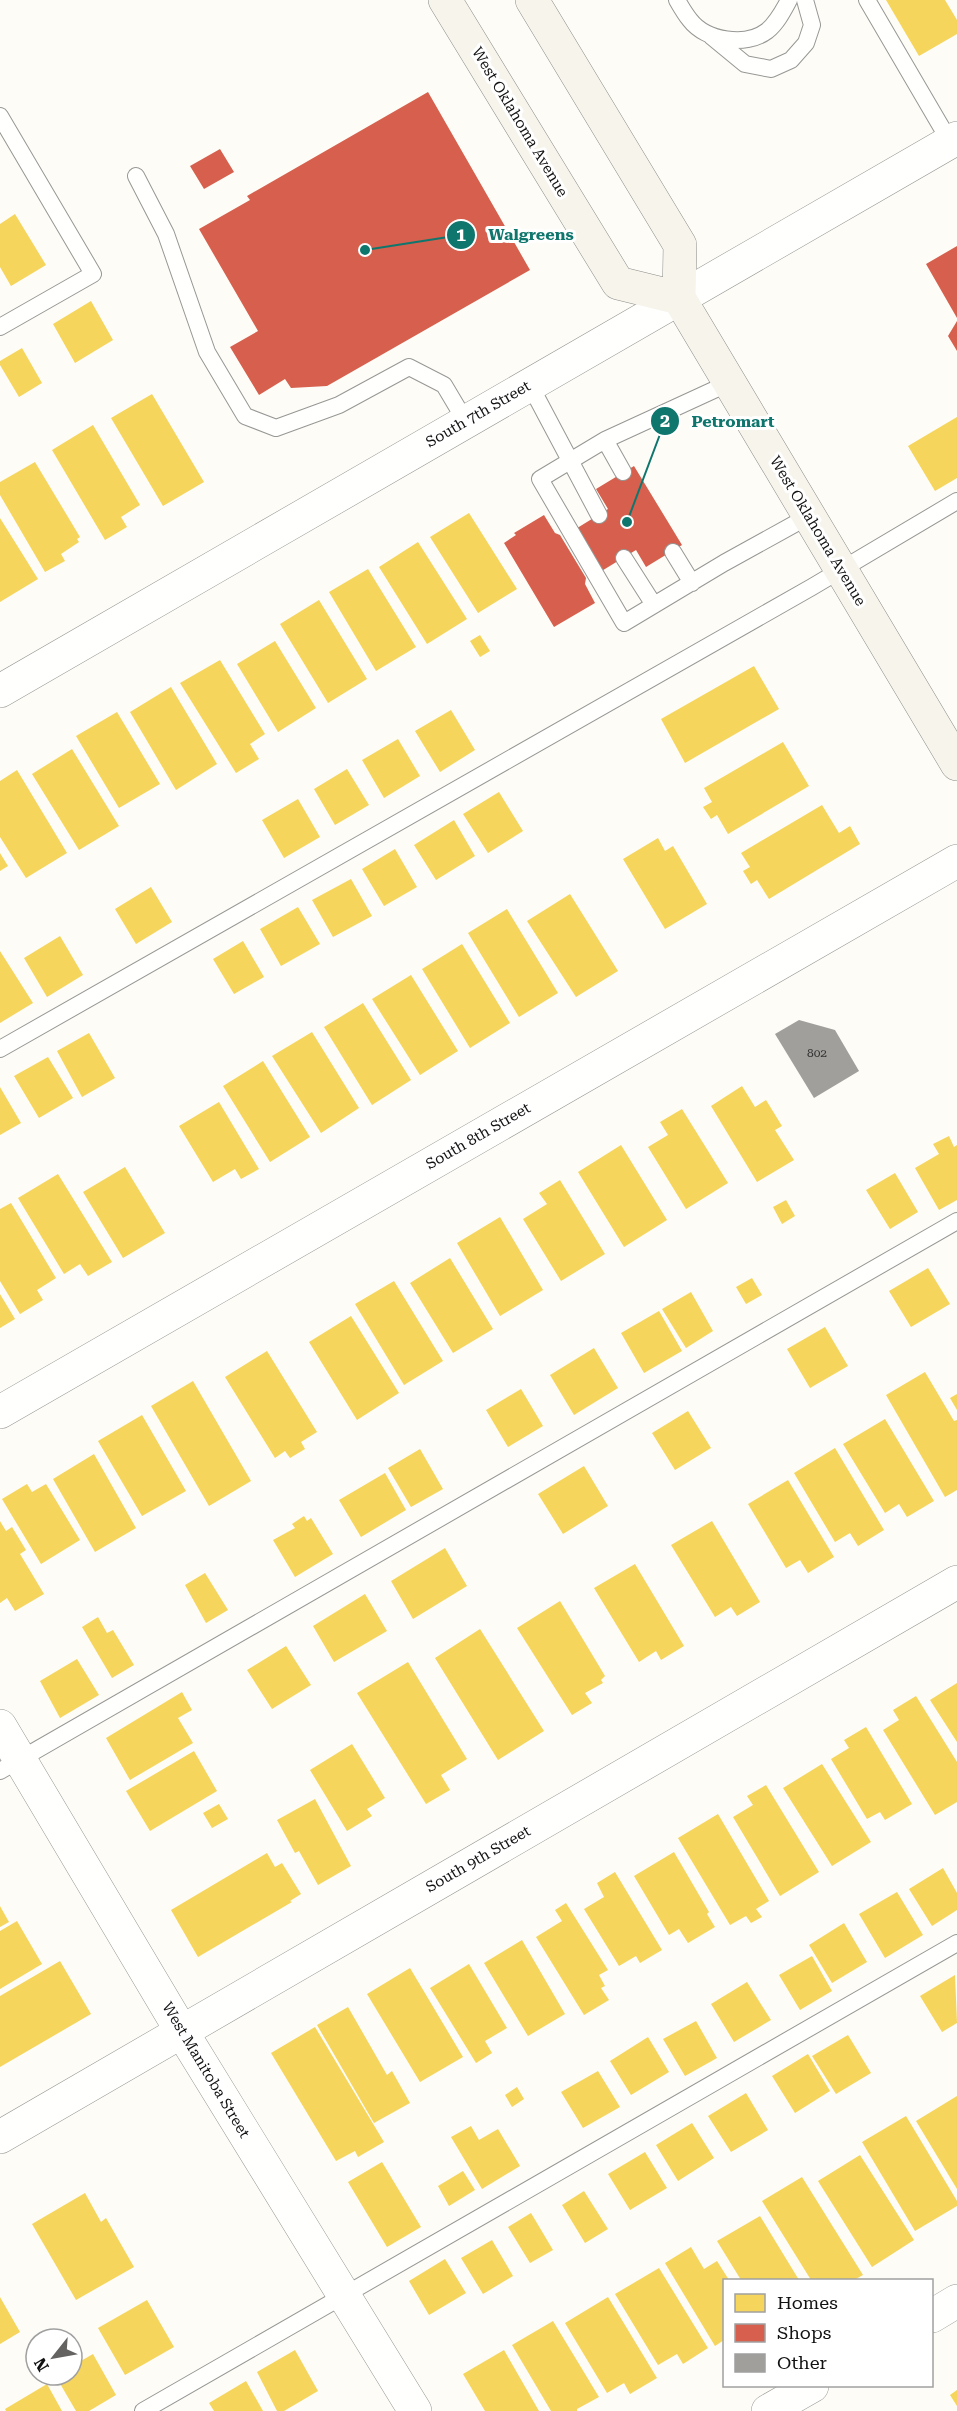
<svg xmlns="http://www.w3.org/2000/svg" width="957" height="2411" font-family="'Roboto Serif',serif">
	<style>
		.homes { fill: #f6d55c }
		.shops { fill: #d6604d }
		.building { fill: #a19f9c }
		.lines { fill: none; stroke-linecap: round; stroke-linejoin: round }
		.service-casing { stroke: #979795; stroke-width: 18 }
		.minor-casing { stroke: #979795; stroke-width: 34 }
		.secondary-casing { stroke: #8e8d8b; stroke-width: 34 }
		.service { stroke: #fffffe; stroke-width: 16 }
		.minor { stroke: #fffffe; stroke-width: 33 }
		.secondary { stroke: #f6f4eb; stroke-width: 33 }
		.labels { text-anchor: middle; stroke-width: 6; stroke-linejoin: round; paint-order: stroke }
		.number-label { font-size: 12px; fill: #353434 }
		.street-label { font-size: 15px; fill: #111; stroke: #fff }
		.leader { fill: none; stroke: #0f766e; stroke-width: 2 }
		.callout-dot { fill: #0f766e; stroke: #fff; stroke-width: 2 }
		.mark-label { font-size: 18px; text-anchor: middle; font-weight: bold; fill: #fff }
		.callout-label { font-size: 16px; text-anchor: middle; font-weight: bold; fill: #0f766e; stroke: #fff; stroke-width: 6; stroke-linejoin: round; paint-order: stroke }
	</style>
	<rect width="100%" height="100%" fill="#fdfcf7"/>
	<path class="homes" d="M886,0H945L957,20V34L919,56Z
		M15,214L46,265L11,286L0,267V224Z
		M91,301L113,340L75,363L53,324Z
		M22,348L42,383L19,397L0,365V361Z
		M152,394L204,482L163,506L111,418Z
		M957,417V478L935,491L908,446Z
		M93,425L140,505L121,517L127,527L105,540L52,450Z
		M35,462L80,537L77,539L79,542L61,554L65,561L45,572L0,495V482Z
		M469,513L517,589L478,613L430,537Z
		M0,518L38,579L0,602Z
		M418,542L467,619L427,644L379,567Z
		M368,569L416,647L376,671L329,592Z
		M319,600L367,679L328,703L280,624Z
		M480,635L490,651L480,657L470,641Z
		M275,641L316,708L278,732L237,664Z
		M220,660L265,734L250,744L259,759L236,773L180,683Z
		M754,666L779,709L685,763L661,719Z
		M171,687L217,764L176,790L130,712Z
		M451,710L475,750L440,772L415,731Z
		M117,712L160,784L119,808L76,736Z
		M398,739L420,776L384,798L362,760Z
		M783,742L809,786L728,834L717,815L711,819L703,807L712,802L704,788Z
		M72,749L119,826L79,850L32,774Z
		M347,769L369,805L335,825L314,789Z
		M17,770L67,853L26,878L0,837V781Z
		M499,792L523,831L488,853L463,814Z
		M298,799L320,837L284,858L262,820Z
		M822,805L839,833L850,826L860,844L769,899L757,880L751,884L743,871L750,867L741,853Z
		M454,820L475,856L436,880L414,845Z
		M658,838L665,851L673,846L707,904L665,929L623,859Z
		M395,849L417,887L384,906L362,869Z
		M0,853L8,866L0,871Z
		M351,879L372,916L333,937L312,900Z
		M151,887L172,922L136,944L115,909Z
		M570,894L618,971L576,997L527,921Z
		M298,907L320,944L281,966L260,929Z
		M507,909L558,993L519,1017L468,933Z
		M60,936L83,975L47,997L24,958Z
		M243,941L264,977L234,994L213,959Z
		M462,944L510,1023L470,1048L422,969Z
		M0,951L33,1003L0,1023Z
		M411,975L458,1051L420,1075L372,999Z
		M363,1003L411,1080L372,1105L324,1027Z
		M312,1032L359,1108L321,1133L272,1056Z
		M89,1033L115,1078L82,1097L57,1051Z
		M48,1057L73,1098L39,1118L14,1076Z
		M263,1061L310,1137L270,1162L223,1086Z
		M742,1086L755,1107L766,1100L782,1126L775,1130L794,1160L757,1182L711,1106Z
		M0,1087L21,1123L0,1135Z
		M219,1102L259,1169L241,1179L235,1169L213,1182L179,1126Z
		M682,1109L728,1183L686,1209L648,1147L668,1135L660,1122Z
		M949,1136L954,1147L957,1145V1200L939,1210L915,1168L939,1154L933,1144Z
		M621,1145L667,1220L624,1247L578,1172Z
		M125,1167L165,1233L123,1258L83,1192Z
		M895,1173L918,1212L890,1229L866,1190Z
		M58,1174L112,1262L88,1276L80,1264L64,1274L18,1198Z
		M560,1180L605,1254L561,1281L523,1219L547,1204L539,1193Z
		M786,1200L795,1216L782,1224L773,1207Z
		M11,1203L56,1278L37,1290L43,1300L20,1314L0,1281V1209Z
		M500,1217L543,1290L500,1316L457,1243Z
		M450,1258L493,1329L453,1353L410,1283Z
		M928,1268L950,1304L911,1327L889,1291Z
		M752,1278L762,1295L746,1304L736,1287Z
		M394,1281L443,1361L404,1385L355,1304Z
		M691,1292L713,1331L686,1348L662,1309Z
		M0,1294L15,1319L0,1328Z
		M659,1311L682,1351L644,1373L621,1333Z
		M351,1316L399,1393L357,1420L309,1342Z
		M825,1327L848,1366L810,1388L787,1349Z
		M594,1348L618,1388L574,1415L550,1375Z
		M267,1351L317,1432L301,1442L305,1449L290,1458L285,1451L275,1458L225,1377Z
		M925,1372L954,1421L957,1420V1490L945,1497L886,1395Z
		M193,1381L251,1481L209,1506L151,1406Z
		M521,1389L543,1426L508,1447L486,1410Z
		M957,1394V1410L950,1398Z
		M688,1411L711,1448L675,1470L652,1433Z
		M142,1415L186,1491L142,1516L98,1441Z
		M885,1419L934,1501L907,1517L899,1504L885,1513L843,1444Z
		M835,1448L884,1530L858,1546L850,1533L835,1542L794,1473Z
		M420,1449L443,1489L411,1507L388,1468Z
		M94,1454L136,1528L95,1552L53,1479Z
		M584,1466L608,1506L563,1534L538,1494Z
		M385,1473L406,1510L361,1537L339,1500Z
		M788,1480L834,1557L808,1573L800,1560L786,1568L748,1504Z
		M27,1484L32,1492L46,1484L80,1540L41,1564L2,1499Z
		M304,1516L307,1521L311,1518L333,1554L295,1577L273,1540L295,1528L292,1524Z
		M0,1521L6,1531L12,1527L26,1550L20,1554L44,1594L15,1611L7,1598L0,1603Z
		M712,1521L760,1602L737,1616L731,1607L715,1617L671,1545Z
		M445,1548L467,1586L413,1619L391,1581Z
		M635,1564L684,1646L661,1660L656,1651L639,1662L594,1588Z
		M205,1573L228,1610L206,1623L185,1585Z
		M365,1594L387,1631L334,1662L313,1626Z
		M560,1601L605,1676L601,1680L603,1683L585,1693L592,1703L572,1715L517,1628Z
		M98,1617L107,1633L113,1630L134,1665L112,1678L82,1627Z
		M480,1629L544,1731L498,1760L435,1658Z
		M286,1646L311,1685L272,1709L247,1670Z
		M77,1659L99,1695L60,1718L40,1681Z
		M408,1662L467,1759L441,1775L450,1790L426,1804L357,1693Z
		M957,1683V1742L930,1700Z
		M182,1692L192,1710L178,1718L193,1743L130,1780L106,1738Z
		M916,1696L957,1762V1802L935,1815L883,1730L899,1720L893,1710Z
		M866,1727L912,1804L885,1820L880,1812L867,1819L831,1759L849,1748L844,1740Z
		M352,1744L385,1798L367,1809L372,1816L347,1831L310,1770Z
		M194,1751L217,1791L150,1831L126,1791Z
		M822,1764L871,1842L832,1866L783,1788Z
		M766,1785L819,1872L780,1896L733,1817L753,1805L747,1796Z
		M315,1799L351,1866L318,1885L299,1851L295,1853L277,1820Z
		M219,1804L228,1819L212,1828L203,1813Z
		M718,1814L769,1901L756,1909L762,1917L751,1923L746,1916L730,1925L678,1838Z
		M674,1852L709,1912L707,1914L715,1927L688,1943L679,1929L669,1935L634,1876Z
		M267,1853L275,1867L282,1863L301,1894L290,1901L292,1902L198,1957L171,1910Z
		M943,1868L957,1893V1910L932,1926L909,1889Z
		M615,1872L662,1950L640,1963L636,1956L619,1966L584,1909L604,1897L597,1883Z
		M897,1892L923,1935L885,1958L859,1914Z
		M566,1903L608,1970L599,1975L605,1986L601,1988L609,2000L584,2015L536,1937L562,1921L555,1910Z
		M0,1906L9,1922L0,1927Z
		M17,1921L42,1964L0,1989V1931Z
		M844,1923L867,1962L832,1983L809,1945Z
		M522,1940L565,2014L528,2036L484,1963Z
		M812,1956L832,1991L800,2010L779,1975Z
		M60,1961L91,2014L0,2067V1996Z
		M469,1964L507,2028L485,2041L492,2053L476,2063L430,1988Z
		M410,1968L463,2057L420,2082L367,1994Z
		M955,1975L957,2023L942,2032L920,1996Z
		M747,1982L771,2020L734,2042L711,2004Z
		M348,2007L387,2075L392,2071L410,2103L374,2123L317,2025Z
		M696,2021L717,2058L685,2076L663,2039Z
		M315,2027L384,2142L358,2157L355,2151L336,2161L271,2053Z
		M848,2035L871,2073L836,2094L812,2056Z
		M648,2037L669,2072L631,2095L610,2061Z
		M808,2054L830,2091L795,2113L772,2076Z
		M598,2071L620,2107L583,2128L561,2092Z
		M517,2087L524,2099L512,2107L505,2095Z
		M746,2093L768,2130L731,2152L708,2116Z
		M957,2096V2189L916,2121Z
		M906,2116L957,2201V2206L915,2231L862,2142Z
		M692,2123L714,2158L678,2181L656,2145Z
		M471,2126L479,2140L498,2129L520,2166L482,2189L451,2137Z
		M645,2152L667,2188L630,2210L608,2174Z
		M860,2155L914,2240L872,2267L818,2181Z
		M382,2162L421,2227L387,2247L348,2182Z
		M463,2171L475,2190L449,2206L438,2186Z
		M802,2177L863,2275L854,2280H811L762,2201Z
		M584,2191L608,2229L585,2243L562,2205Z
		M85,2193L101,2222L106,2218L134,2267L76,2300L32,2224Z
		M531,2213L553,2250L530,2263L508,2227Z
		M760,2216L799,2280H741L717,2241Z
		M492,2240L513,2276L483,2294L461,2258Z
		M691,2247L704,2269L717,2261L729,2280H724V2340L715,2346L665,2263Z
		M445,2259L466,2293L429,2315L409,2281Z
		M659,2268L708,2348L683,2364L677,2354L658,2365L615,2294Z
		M0,2297L20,2332L0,2344Z
		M608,2297L657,2378L630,2394L624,2383L607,2393L565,2323Z
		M147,2300L174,2347L125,2375L98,2328Z
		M553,2321L599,2397L577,2409V2411H551L512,2345Z
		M295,2350L318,2391L284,2411H277L257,2372Z
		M504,2350L539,2411H485L463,2374Z
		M93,2354L116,2395L89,2411H76L55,2375H72V2366Z
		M246,2381L263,2411H214L209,2403Z
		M47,2384L62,2411H6L5,2409Z
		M957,2390V2406L950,2395Z"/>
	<path class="shops" d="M428,92L530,270L327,386L291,388L285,379L259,395L230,347L258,331L199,229L250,200L247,196Z
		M220,149L234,172L204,189L190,166Z
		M957,246V318L926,264Z
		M957,321V351L948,336Z
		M634,466L682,545L646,567L636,550L600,572L574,530L608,509L596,489Z
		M544,515L555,533L560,535L586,578L585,584L595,603L554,627L504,543L516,535L514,533Z"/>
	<path class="building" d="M799,1020L835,1030L859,1071L814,1098L775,1034Z"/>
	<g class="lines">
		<g class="service-casing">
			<path id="service" d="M677,0C681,7 685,14 690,20C706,41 746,47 767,31C777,23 783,11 789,0
				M867,0L953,147
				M711,36L745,64L771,69L791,60L806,43L812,25L805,0
				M0,116L93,274L0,327
				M136,176L166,234L207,352L245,416L276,428L339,405L409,367L444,385L466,422
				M729,383L605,440L540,479L624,623L724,563L809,516
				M530,385L599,515
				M605,440L623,472
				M673,552L692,583
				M624,558L654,605
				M0,1049L812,587L957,501
				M0,1771L957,1221
				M143,2411L957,1943"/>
		</g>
		<g class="minor-casing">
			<path id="minor" d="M0,691L957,138
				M0,1412L957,861
				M0,1726L182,2032L415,2411
				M0,2137L957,1582
				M932,2316L957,2301
				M768,2411L812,2386"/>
		</g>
		<g class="secondary-casing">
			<path id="secondary" d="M445,0L618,283L679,298
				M532,0L680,245L679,298L957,764"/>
		</g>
		<use href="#service" class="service"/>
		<use href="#minor" class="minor"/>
		<use href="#secondary" class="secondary"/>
	</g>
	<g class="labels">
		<g class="number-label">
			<text x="817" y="1057">802</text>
		</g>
		<g class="street-label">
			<text transform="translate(520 122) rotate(59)" y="5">West Oklahoma Avenue</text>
			<text transform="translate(478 414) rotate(-30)" y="5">South 7th Street</text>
			<text transform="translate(818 531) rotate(59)" y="5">West Oklahoma Avenue</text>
			<text transform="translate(478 1136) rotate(-30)" y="5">South 8th Street</text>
			<text transform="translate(478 1859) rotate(-30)" y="5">South 9th Street</text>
			<text transform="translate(206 2070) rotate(59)" y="5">West Manitoba Street</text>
		</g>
	</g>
	<path class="leader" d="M365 250L461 235M627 522L665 421"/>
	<g class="callout-dot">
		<circle cx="365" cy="250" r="6"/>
		<circle cx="627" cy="522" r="6"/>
		<circle cx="461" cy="235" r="15"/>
		<circle cx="665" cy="421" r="15"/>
	</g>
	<g class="mark-label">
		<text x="461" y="241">1</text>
		<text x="665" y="427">2</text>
	</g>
	<g class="callout-label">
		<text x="531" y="240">Walgreens</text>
		<text x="733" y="427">Petromart</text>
	</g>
	<rect x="723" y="2279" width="210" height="108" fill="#ffffff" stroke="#a0a0a0" stroke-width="1.5"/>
	<rect x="735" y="2294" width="30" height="18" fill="#f6d55c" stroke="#a0a0a0" stroke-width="1.5"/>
	<text x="777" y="2309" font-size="18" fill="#111111">Homes</text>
	<rect x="735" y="2324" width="30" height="18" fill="#d6604d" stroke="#a0a0a0" stroke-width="1.5"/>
	<text x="777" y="2339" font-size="18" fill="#111111">Shops</text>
	<rect x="735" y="2354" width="30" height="18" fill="#a19f9c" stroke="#a0a0a0" stroke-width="1.5"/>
	<text x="777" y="2369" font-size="18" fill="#111111">Other</text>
	<g transform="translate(54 2357) rotate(239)"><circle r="28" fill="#ffffff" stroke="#a0a0a0" stroke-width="1.5"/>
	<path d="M0-4.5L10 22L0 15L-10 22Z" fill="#646362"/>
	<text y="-9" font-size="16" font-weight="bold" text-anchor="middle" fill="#111111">N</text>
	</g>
</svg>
